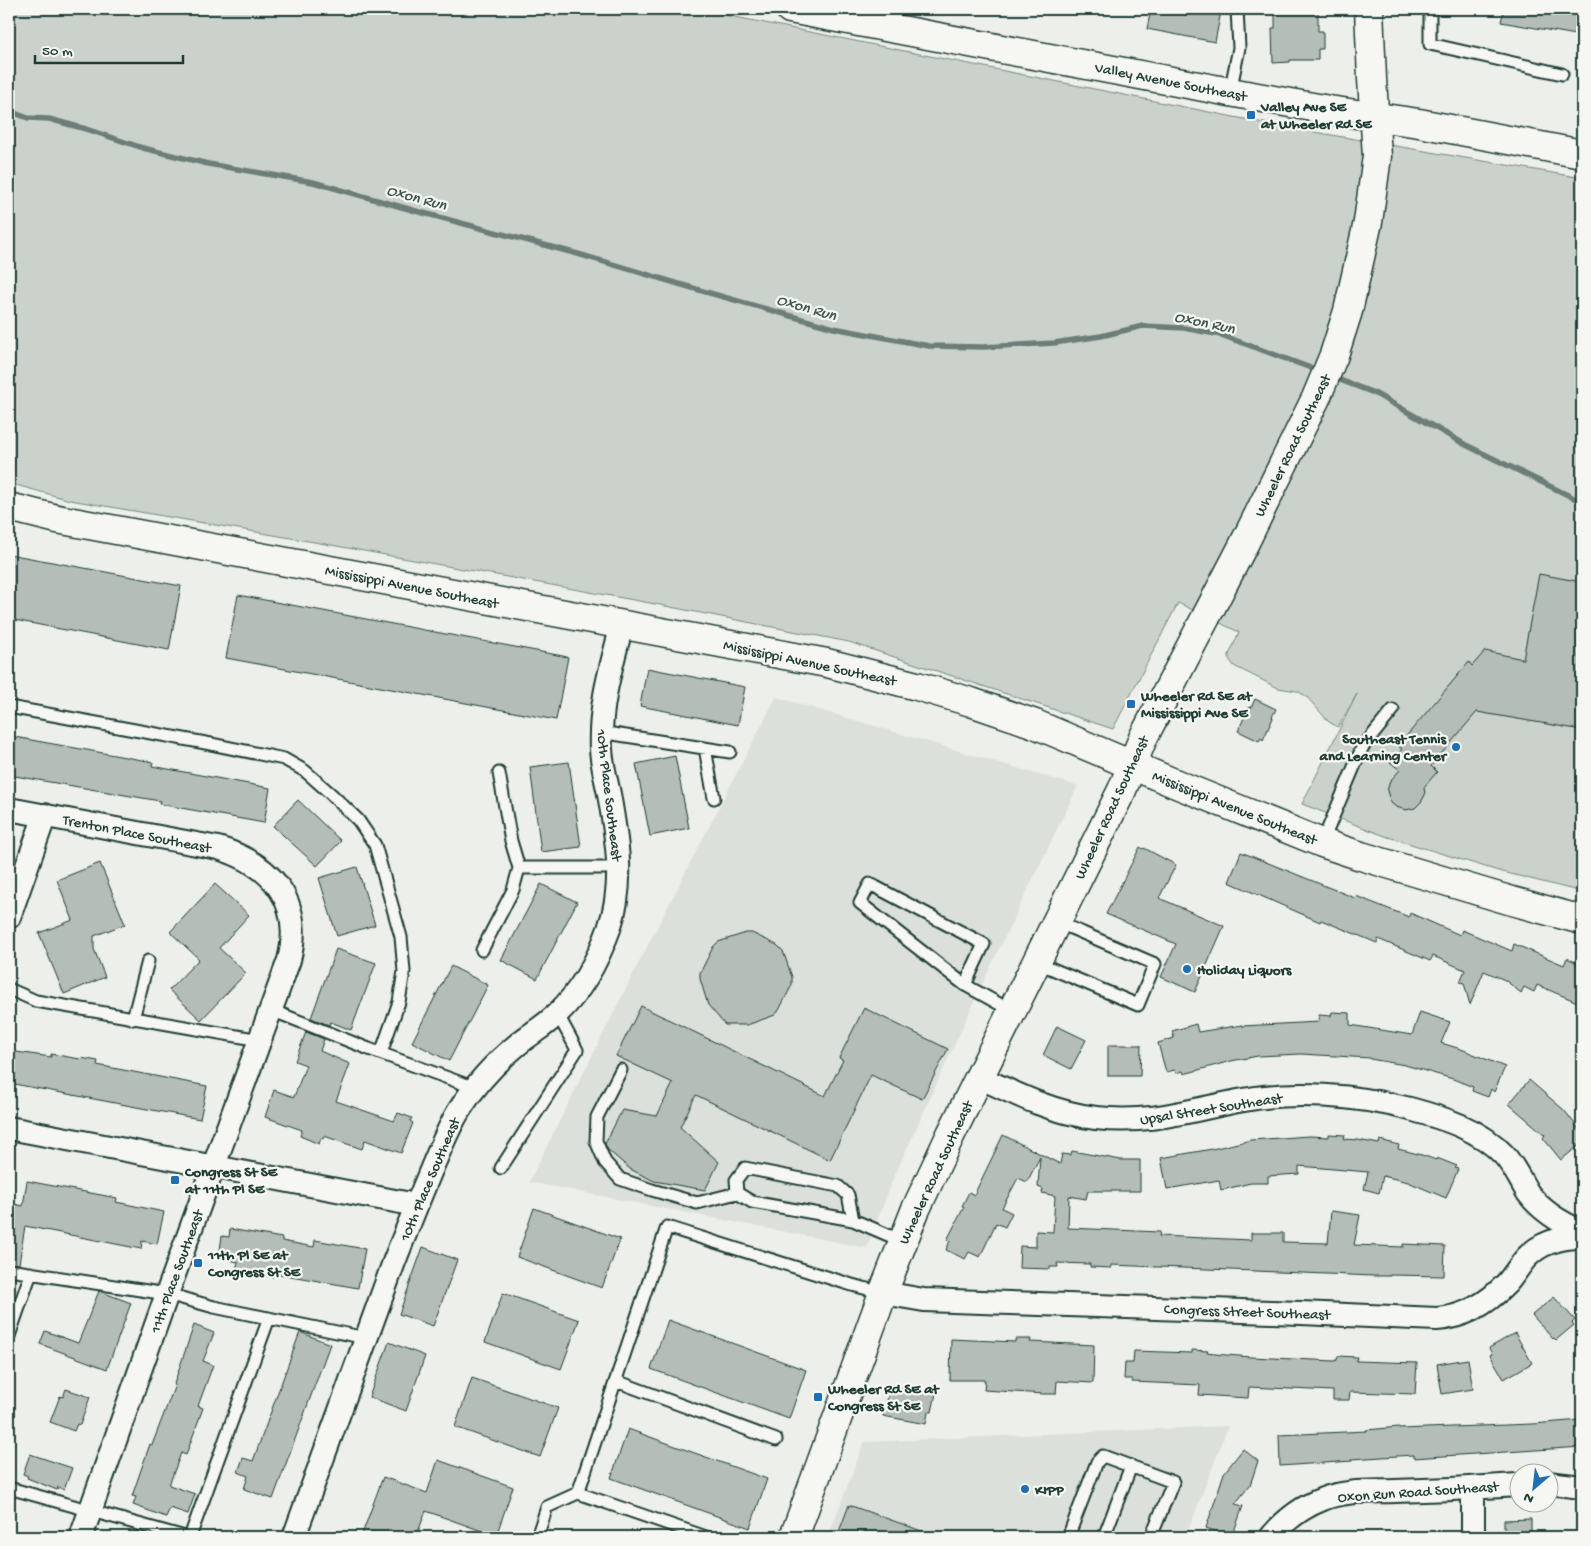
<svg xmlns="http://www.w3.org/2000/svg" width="1591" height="1546" font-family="'Gochi Hand',sans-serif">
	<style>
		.built { fill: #dce0db }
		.green { fill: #cbd2cc; stroke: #758880 }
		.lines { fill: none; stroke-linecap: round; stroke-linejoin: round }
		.stream { stroke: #6c7e77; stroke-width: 5.5 }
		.building { fill: #b4bdb8; stroke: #1f3d34 }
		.service-casing { stroke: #1f3d34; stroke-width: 15 }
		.minor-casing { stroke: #1f3d34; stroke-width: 26 }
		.tertiary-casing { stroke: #1f3d34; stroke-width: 31 }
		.secondary-casing { stroke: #1f3d34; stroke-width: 31 }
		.service { stroke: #f6f6f2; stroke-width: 11 }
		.minor { stroke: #f6f6f2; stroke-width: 22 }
		.tertiary { stroke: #f6f6f2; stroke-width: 28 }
		.secondary { stroke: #f6f6f2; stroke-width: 28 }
		.poi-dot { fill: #1f6fb2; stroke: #f6f6f2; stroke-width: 2 }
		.labels { text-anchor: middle; stroke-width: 4.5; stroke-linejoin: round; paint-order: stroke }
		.street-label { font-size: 15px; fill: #1f3d34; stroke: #f6f6f2 }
		.poi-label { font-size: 15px; font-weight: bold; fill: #1f3d34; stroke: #f6f6f2; text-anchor: start }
		.water-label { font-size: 16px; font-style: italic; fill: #3f5850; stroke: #f6f6f2 }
	</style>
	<rect width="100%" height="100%" fill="#edefea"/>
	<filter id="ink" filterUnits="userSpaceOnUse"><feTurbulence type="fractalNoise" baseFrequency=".02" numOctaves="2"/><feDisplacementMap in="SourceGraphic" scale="10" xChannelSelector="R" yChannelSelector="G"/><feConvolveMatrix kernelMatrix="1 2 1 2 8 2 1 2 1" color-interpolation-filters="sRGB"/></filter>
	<g filter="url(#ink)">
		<path class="built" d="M776,697L1078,786L986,976L893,1179L867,1248L529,1182L635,970Z
			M1228,1426L1186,1537H828L864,1442Z"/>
		<path class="green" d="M9,9H695L1279,126L1582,178V892L1495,870L1385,836L1302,804L1357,694L1338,727L1329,722L1306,696L1297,691L1278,688L1234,666L1229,659V655L1239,632L1178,603L1113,729L849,642L650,603L320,543L70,500L9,483Z"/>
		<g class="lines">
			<path class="stream" d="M9,111L28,118L49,119L86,129L143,148L208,164L313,182L416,211L578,254L706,292L834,328L929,346L983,347L1054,343L1101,336L1143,326L1184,328L1221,335L1319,371
				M1332,377L1374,393L1466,445L1582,502"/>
		</g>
		<path class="building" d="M1151,9H1211L1221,11L1215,42L1147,29Z
			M1278,9H1318V31H1323V49H1318V60H1290V62L1273,63L1272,28H1275V13H1278Z
			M1504,9H1582V36L1501,22Z
			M9,554L181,586L169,650L9,619Z
			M1539,574L1582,582V730L1477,712L1431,766L1437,772L1424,787L1425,795L1421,802L1415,808L1406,810L1396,807L1391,803L1387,791L1390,781L1400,770L1390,762L1402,749L1398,746L1469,662L1472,666L1485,651L1523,659Z
			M238,595L568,657L556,720L226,658Z
			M647,668L745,687L738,725L640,706Z
			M1255,699L1276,709L1272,717L1273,718L1263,740L1261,738L1259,741L1238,731L1249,707L1251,708Z
			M9,736L153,762L152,766L270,788L264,823L159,804L160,801L9,775Z
			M675,756L689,828L650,836L636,764Z
			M569,762L581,847L541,852L530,767Z
			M298,800L341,841L317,866L273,826Z
			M1140,847L1143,849L1144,848L1176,865L1159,898L1224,926L1195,992L1161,977L1176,944L1106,914Z
			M1241,852L1355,898L1356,896L1409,917L1410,913L1460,935L1462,930L1512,951L1514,944L1564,965L1567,958L1582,965V1004L1537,985L1534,992L1524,987L1521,993L1505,980L1484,971L1470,1005L1464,983L1460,982L1465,970L1433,956L1430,961L1378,939L1377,943L1321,920L1320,922L1229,882Z
			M100,863L125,924L94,936V949L105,977L64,994L39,933L73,920L57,880Z
			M357,867L375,925L337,936L319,878Z
			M215,884L249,915L219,948L246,973L201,1020L169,990L199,959L170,932Z
			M541,884L577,902L537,979L501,960Z
			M746,933H752L777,945L783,951L792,977V985L779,1010L775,1015L747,1025H725L708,1005L700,979V973L713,947L718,942Z
			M336,949L376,963L351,1030L331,1022L329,1025L311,1018Z
			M451,966L488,985L449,1061L412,1042Z
			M641,1006L825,1096L843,1060L839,1058L864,1008L948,1049L922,1099L871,1075L830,1160L696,1095L680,1127L719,1162L705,1190L654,1181L630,1169L608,1150L605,1144L622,1110L657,1116L673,1083L616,1056Z
			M1332,1012L1350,1013V1025L1412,1035L1420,1012L1450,1022L1441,1043L1461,1049L1505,1067L1494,1092L1491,1089L1488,1097L1472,1091L1473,1087L1453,1079L1405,1065L1370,1059V1058L1301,1054L1258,1056L1231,1061L1184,1074L1183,1071L1176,1073L1175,1070L1166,1072L1158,1043L1174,1038L1172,1031L1196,1024L1198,1032L1242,1025V1026L1319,1022V1015L1331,1016Z
			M1057,1026L1086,1040L1071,1069L1043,1055Z
			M306,1032L324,1039L320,1051L350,1064L336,1101L394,1121L398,1113L412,1118L410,1121L413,1123L401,1153L365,1140L362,1149L324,1136L323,1139L321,1138L319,1144L300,1136L302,1130L265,1117L274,1090L294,1097L306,1065L295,1061Z
			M1108,1045H1141L1140,1076H1108Z
			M9,1051L51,1057V1054L80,1059L81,1058L98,1061L97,1065L207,1086L200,1119L9,1083Z
			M1529,1080L1564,1110L1582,1133V1143L1561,1160L1543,1138L1545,1135L1509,1104Z
			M1329,1134L1345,1135L1344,1139L1358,1140L1379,1144L1380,1140L1399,1145L1398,1149L1422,1155L1436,1160L1437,1158L1457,1166L1455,1168L1458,1169L1446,1198L1408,1182L1383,1176L1379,1193L1364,1189L1368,1172L1299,1166V1174L1268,1176V1183H1251L1221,1190L1219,1180L1167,1189L1161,1158L1212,1149L1251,1140L1309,1136L1329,1137Z
			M1003,1135L1060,1164L1062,1154L1071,1155L1072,1151L1121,1160H1140V1191H1088L1086,1199L1069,1196L1068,1228L1160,1232L1159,1236L1251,1240V1233H1283V1242L1328,1243L1331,1211L1360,1215L1354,1245L1403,1247V1244L1445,1246L1444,1276L1390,1275V1276H1374L1111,1265V1268L1090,1267V1264H1089L1057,1263L1058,1267H1050V1269L1019,1268L1020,1246L1036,1247V1231L1053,1232L1055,1196L1042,1193L1043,1189L1038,1187L1040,1157L1027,1182L1018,1178L1002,1208L1012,1213L1005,1227L996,1223L980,1257L969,1252L965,1259L946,1250L950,1241L947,1240L964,1207L962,1206L969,1192L974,1195Z
			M27,1181L117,1198L116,1202L164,1212L157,1244L142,1241L141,1249L25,1226L19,1264L9,1263V1203L23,1206Z
			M534,1208L620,1239L602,1288L517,1257Z
			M230,1229L282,1238V1241L314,1247L315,1240L365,1249L358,1288L274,1273L273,1277L236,1270L238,1262L225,1259L226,1251L220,1250L222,1236L229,1237Z
			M423,1247L457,1260L433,1326L399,1314Z
			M99,1291L131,1303L107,1369L40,1344L45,1331L78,1343Z
			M503,1293L579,1320L561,1369L485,1342Z
			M1554,1297L1575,1320L1572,1323L1574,1325L1556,1340L1554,1338L1553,1339L1532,1315Z
			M668,1320L806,1370L789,1419L651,1369Z
			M194,1325L214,1333L203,1361L213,1365L198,1406L203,1408L186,1455L181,1453L169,1485L195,1494L188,1514L170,1508L166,1517L133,1505L136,1497L132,1496L150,1444L152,1445L175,1385L174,1384L178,1372Z
			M300,1332L330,1344L273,1499L244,1489L248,1476L238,1472L243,1458L253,1461Z
			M1515,1333L1532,1363L1504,1379L1490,1355L1492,1354L1489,1348Z
			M951,1339L1015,1342V1339H1031L1030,1342L1094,1345L1093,1383L1057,1381L1056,1394H1044L984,1390L985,1380H950Z
			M389,1342L425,1356L406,1411L369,1397Z
			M1192,1350L1208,1351L1207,1352L1214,1353V1354L1251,1357L1335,1361L1337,1360L1338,1356L1357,1357L1356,1361L1417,1363L1415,1394L1350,1392L1349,1400H1333V1391L1249,1387L1248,1398L1199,1395L1200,1385L1132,1382V1379H1124L1125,1363H1133L1134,1351L1192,1353Z
			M1468,1359L1473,1389L1442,1394L1437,1364Z
			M472,1378L558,1408L540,1457L455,1427Z
			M891,1385L936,1393L932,1412H928L926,1424L883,1416Z
			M66,1389L90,1397L80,1425L77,1424L74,1431L50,1422L60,1396L63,1397Z
			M1581,1420L1582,1447L1413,1458V1455L1351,1459L1352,1461L1280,1466L1279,1435L1367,1431L1366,1430L1399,1427V1429L1533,1424Z
			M628,1429L767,1479L750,1528L611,1478Z
			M1243,1449L1258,1461L1250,1485L1235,1504L1243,1506L1232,1537L1206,1528L1224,1473Z
			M30,1454L72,1468L64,1490L58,1487L57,1490L27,1478L28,1476L23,1474Z
			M438,1460L513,1487L496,1536L426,1511L416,1537H361L383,1477L427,1493Z
			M849,1505L933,1535V1537H837Z
			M1531,1519V1537H1504V1520Z"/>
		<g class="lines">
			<g class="service-casing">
				<path id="service" d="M1430,9V44L1562,74
					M1230,92L1239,48L1237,9
					M9,707L211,744L284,759L305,771L331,794L358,820L375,845L401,937L404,971L399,1002L381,1053
					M600,732L730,752
					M705,748L714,798
					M499,773L511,841L519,868
					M1322,843L1362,748L1393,710
					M482,950L513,890L519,868H619
					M1036,962L1138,1005L1155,964L1057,922
					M965,985L984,944L870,884L860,903L965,985L1012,1011
					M9,989L36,1001L260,1040
					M271,1010L369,1049L475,1088
					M133,1019L148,961
					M621,1070L597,1117L596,1141L605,1162L620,1179L652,1190L697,1203L737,1193
					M501,1168L577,1050L557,1013
					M853,1220L848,1195L838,1186L745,1168L736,1180L737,1193L752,1202L853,1220L902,1241
					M9,1270L167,1294L214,1307L366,1338
					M9,1336L31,1273
					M616,1381L776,1440
					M9,1488L185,1537
					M190,1537L269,1318
					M537,1537L547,1507L578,1493
					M706,1537L578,1493L667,1227L852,1285L883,1293
					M1068,1537L1097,1462L1103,1456L1173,1482L1151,1537
					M1104,1537L1131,1466"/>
			</g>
			<g class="minor-casing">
				<path id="minor" d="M9,809L218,848C272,864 304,902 289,960L167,1294L81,1537
					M9,917L45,815
					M979,1077C1017,1095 1054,1113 1096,1118C1150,1124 1187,1111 1238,1101C1292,1090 1357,1095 1410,1109C1443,1118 1480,1129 1504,1155C1514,1166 1520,1180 1528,1193C1542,1212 1561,1223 1582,1232
					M9,1128L416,1205
					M883,1293L924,1300L1301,1313L1437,1319C1466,1317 1488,1303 1507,1283C1514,1275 1519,1266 1526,1258C1541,1242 1561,1237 1582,1237
					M1548,1483L1582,1487
					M1473,1488V1537
					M294,1537C327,1445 360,1353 394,1262C407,1229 420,1196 434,1163C442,1145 449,1126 460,1109C475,1085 495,1063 517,1045C530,1034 545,1026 557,1014C581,991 598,960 609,929C625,884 617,839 609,794C606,779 602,765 601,749C599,706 611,667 622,625
					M1271,1537C1285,1520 1302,1507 1323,1499C1345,1490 1372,1492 1395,1491C1436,1490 1477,1488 1518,1485"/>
			</g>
			<g class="tertiary-casing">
				<path id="tertiary" d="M790,9L1230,92L1329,110L1419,123L1582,154"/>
			</g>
			<g class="secondary-casing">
				<path id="secondary" d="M9,507L57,519L827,663L917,686L971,702L1035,724L1174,783L1322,843L1361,856L1512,901L1582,920
					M794,1537L883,1293L915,1211L951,1134L1122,790L1143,738L1244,544L1316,398L1334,355L1348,311L1368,222L1377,156L1372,79L1369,9"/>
			</g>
			<use href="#service" class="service"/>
			<use href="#minor" class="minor"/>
			<use href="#tertiary" class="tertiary"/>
			<use href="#secondary" class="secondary"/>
		</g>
	</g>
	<g class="poi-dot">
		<rect x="1246" y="110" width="10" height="10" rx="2.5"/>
		<rect x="1126" y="699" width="10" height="10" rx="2.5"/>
		<circle cx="1456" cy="747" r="5"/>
		<circle cx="1187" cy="969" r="5"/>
		<rect x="170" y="1175" width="10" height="10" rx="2.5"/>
		<rect x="193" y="1258" width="10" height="10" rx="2.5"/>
		<rect x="813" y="1392" width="10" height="10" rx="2.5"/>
		<circle cx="1025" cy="1489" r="5"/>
	</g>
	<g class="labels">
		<g class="street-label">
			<text transform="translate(1171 81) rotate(11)" y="5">Valley Avenue Southeast</text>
			<text transform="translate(1292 445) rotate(-64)" y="5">Wheeler Road Southeast</text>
			<text transform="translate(412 586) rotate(11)" y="5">Mississippi Avenue Southeast</text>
			<text transform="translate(810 662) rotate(12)" y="5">Mississippi Avenue Southeast</text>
			<text transform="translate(610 795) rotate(83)" y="5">10th Place Southeast</text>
			<text transform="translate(1111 807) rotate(-65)" y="5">Wheeler Road Southeast</text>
			<text transform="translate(1235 807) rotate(22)" y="5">Mississippi Avenue Southeast</text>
			<text transform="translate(137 833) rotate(11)" y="5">Trenton Place Southeast</text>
			<text transform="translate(1211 1108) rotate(-9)" y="5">Upsal Street Southeast</text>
			<text transform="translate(935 1172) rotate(-65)" y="5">Wheeler Road Southeast</text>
			<text transform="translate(429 1179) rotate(-67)" y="5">10th Place Southeast</text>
			<text transform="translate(176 1271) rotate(-70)" y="5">11th Place Southeast</text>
			<text transform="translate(1247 1311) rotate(2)" y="5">Congress Street Southeast</text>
			<text transform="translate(1418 1491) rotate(-4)" y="5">Oxon Run Road Southeast</text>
		</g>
		<g class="poi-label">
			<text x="1261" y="111">Valley Ave SE<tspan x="1261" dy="17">at Wheeler Rd SE</tspan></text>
			<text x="1141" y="700">Wheeler Rd SE at<tspan x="1141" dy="17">Mississippi Ave SE</tspan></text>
			<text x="1446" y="743" text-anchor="end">Southeast Tennis<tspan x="1446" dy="17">and Learning Center</tspan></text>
			<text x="1197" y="974">Holiday Liquors</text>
			<text x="185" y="1176">Congress St SE<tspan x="185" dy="17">at 11th Pl SE</tspan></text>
			<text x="208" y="1259">11th Pl SE at<tspan x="208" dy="17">Congress St SE</tspan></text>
			<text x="828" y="1393">Wheeler Rd SE at<tspan x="828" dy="17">Congress St SE</tspan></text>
			<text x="1035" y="1494">KIPP</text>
		</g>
		<g class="water-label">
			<text transform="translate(417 196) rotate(15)" y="6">Oxon Run</text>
			<text transform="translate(807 306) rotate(16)" y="6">Oxon Run</text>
			<text transform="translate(1205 321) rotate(12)" y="6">Oxon Run</text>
		</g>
	</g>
	<rect width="1591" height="1546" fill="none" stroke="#f6f6f2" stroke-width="30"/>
	<rect x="15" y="15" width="1561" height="1516" fill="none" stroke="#1f3d34" stroke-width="2" filter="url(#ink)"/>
	<g transform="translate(1534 1488) rotate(208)"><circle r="24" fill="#f6f6f2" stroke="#a0aca6"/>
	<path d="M0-4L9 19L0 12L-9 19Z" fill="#1f6fb2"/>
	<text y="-8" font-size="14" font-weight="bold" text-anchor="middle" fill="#1f3d34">N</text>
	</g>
	<path d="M35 55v8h148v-8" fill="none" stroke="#1f3d34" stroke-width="2.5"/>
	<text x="42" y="55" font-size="15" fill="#1f3d34" stroke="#f6f6f2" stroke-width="4" paint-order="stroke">50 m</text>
</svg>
